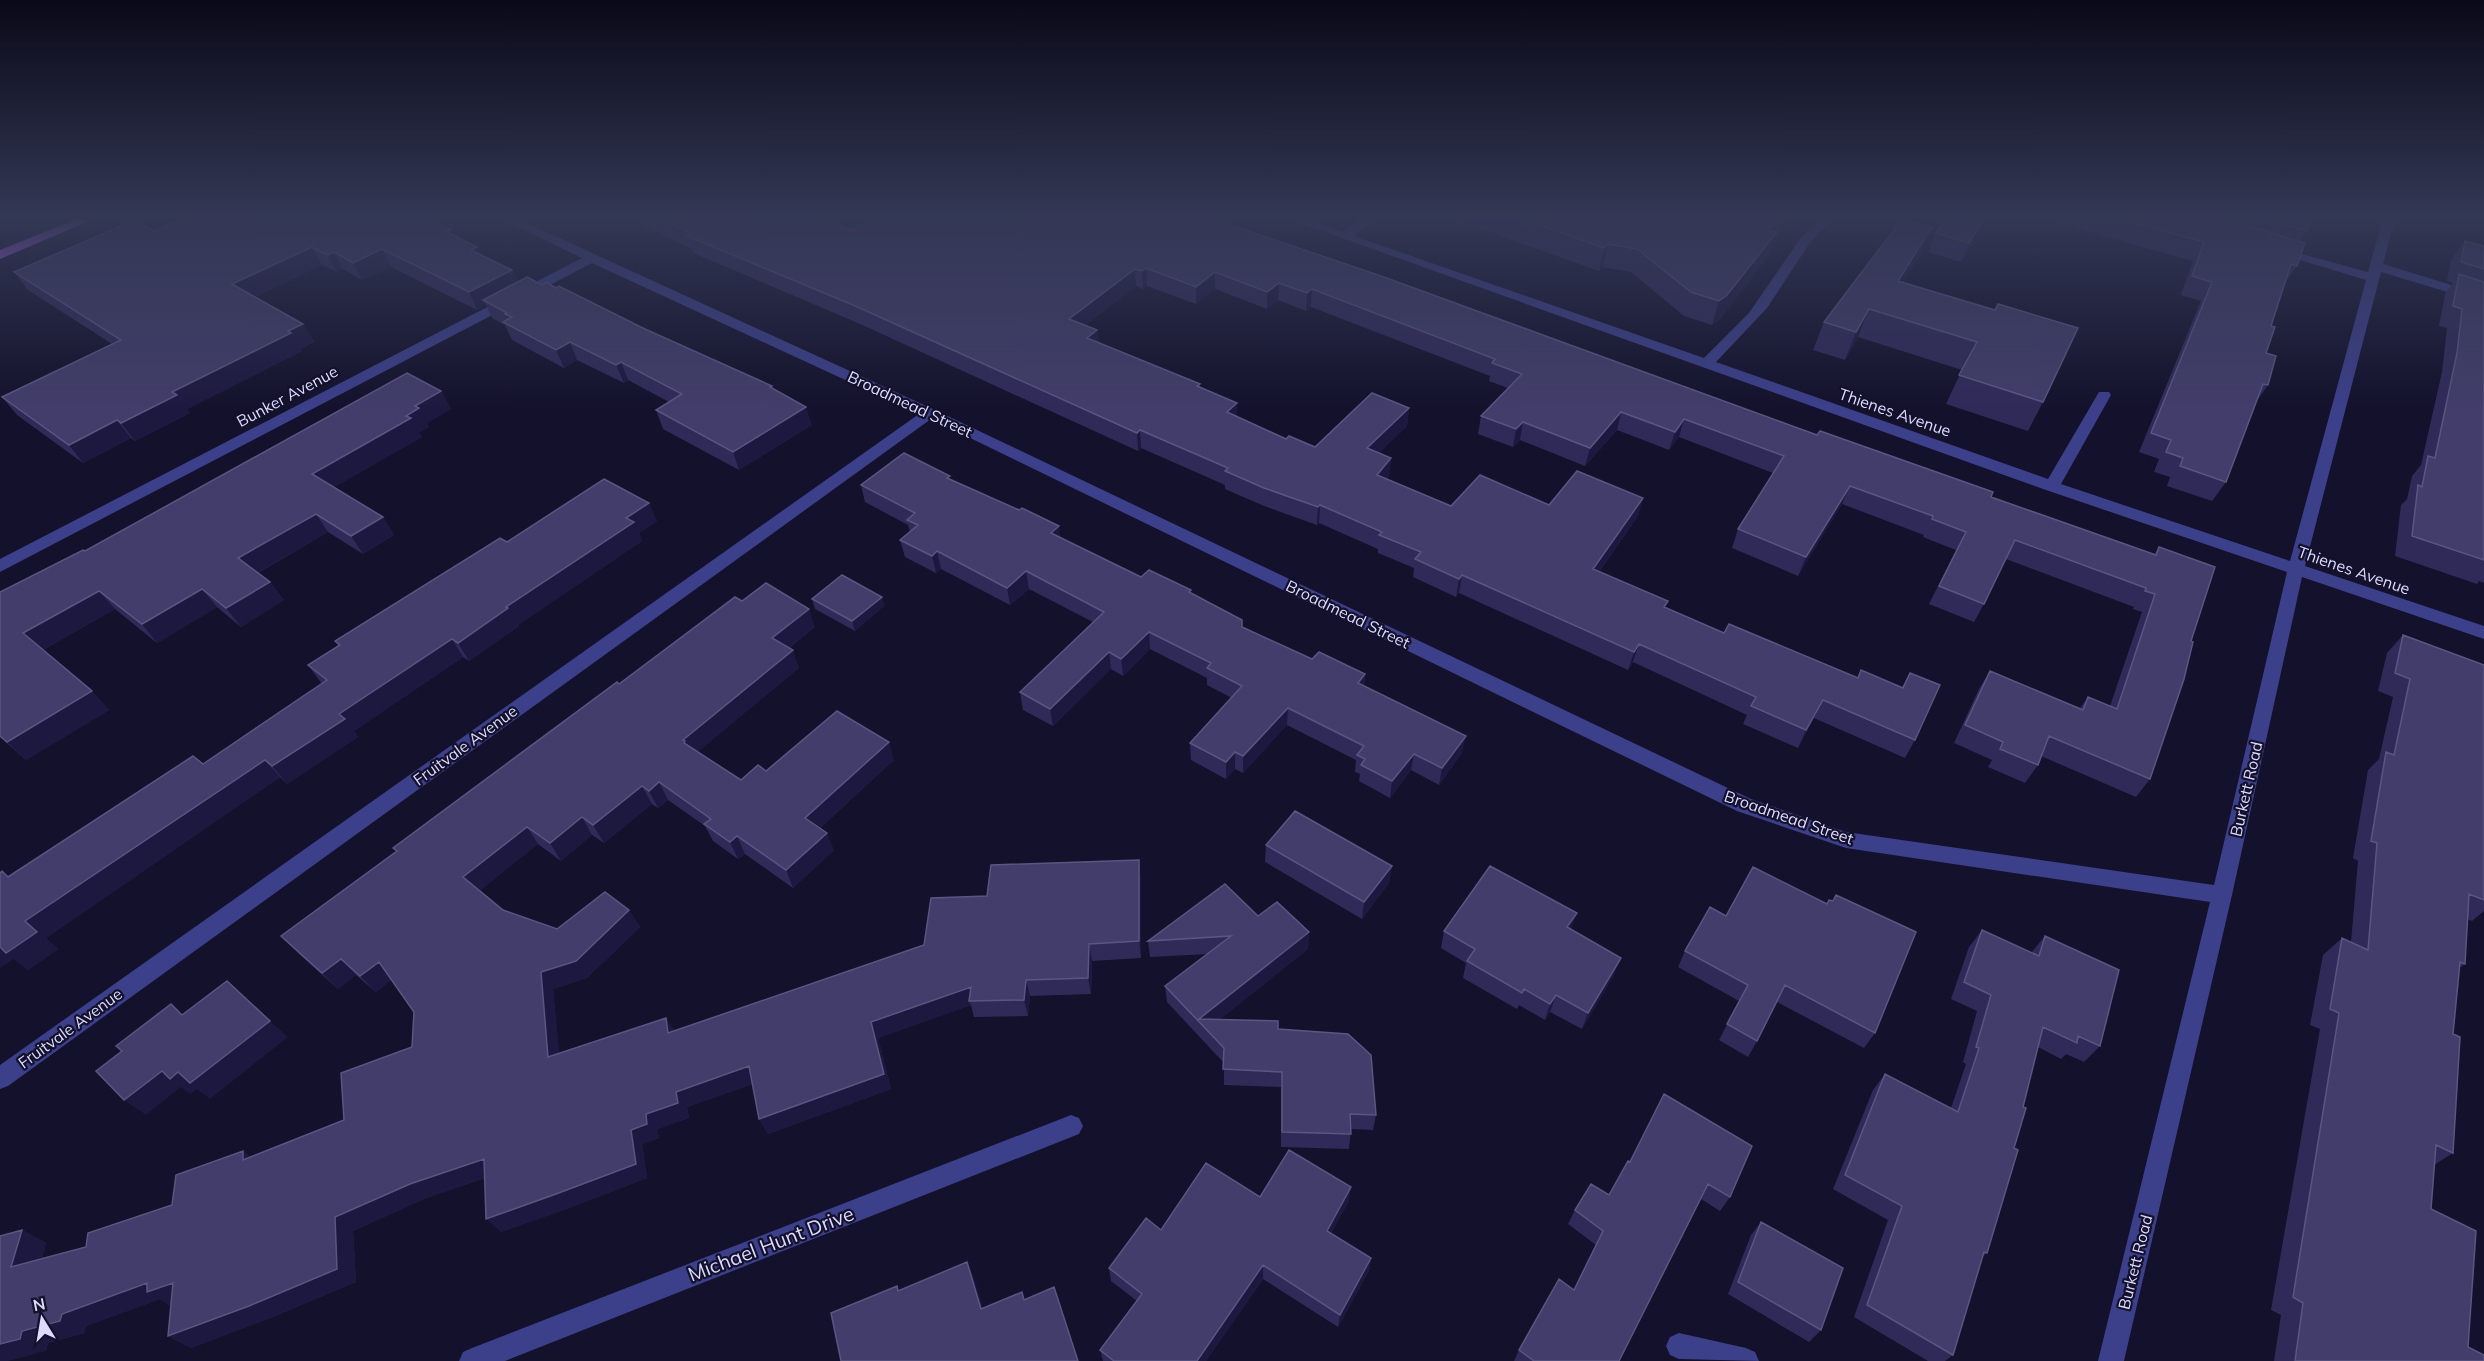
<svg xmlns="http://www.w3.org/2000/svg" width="2484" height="1361" font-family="Mulish,sans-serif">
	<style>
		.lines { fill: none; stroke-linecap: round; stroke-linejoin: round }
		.minor { fill: #3c3f8a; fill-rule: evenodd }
		.major { fill: #b862ff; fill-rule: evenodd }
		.wall { fill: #302a59 }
		.shaded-wall { fill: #1d183f }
		.building { fill: #423d6a; stroke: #5a5682; stroke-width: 1.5 }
		.labels { text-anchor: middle; stroke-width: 4.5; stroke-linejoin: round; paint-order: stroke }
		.street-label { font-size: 16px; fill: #dcdbff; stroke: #13112b }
		.near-street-label { font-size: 20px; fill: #dcdbff; stroke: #13112b }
	</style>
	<rect width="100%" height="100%" fill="#13112b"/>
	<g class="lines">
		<path class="minor" d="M502,219H518L935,410L1751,799L1846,832L2214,885L2287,572L2046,490L1289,219H1307L1343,232L1359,219H1373L1354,236L1704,358L1749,313L1800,239L1820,219H1832L1809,244L1767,308L1716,362L2048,479L2099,392H2109L2111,395L2061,484L2290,561L2366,280L2270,251L2276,247L2368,272L2383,219H2395L2383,264L2484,295V303L2381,272L2305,566L2484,626V639L2302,577L2232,895L2124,1361H2098L2210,902L1846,848L1737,811L931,419L8,1086L0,1089V1065L919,414L592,263L0,572V559L582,258Z
			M1071,1115L1079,1118L1083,1126L1079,1134L505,1361H459L463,1352L472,1348Z
			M1679,1333L1746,1348L1755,1352L1759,1361L1679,1359L1670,1355L1666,1346L1670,1337Z"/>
		<path class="major" d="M77,219H94L0,259V250Z"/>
	</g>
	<path class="wall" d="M629,219H826L852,230L1213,219L2154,555L2159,547L2191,641L2150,779L2136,797L2041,756L2038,765L2025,783L1988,767L1992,760L1954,743L1979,689L1990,671L2080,708L2088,697L2110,706L2142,612L2133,609L2134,607L2006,559L1984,604L1974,622L1929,604L1956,550L1923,537L1924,535L1842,504L1798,576L1732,548L1738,529L1773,473L1679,437L1669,450L1617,430L1585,466L1520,440L1513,447L1478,434L1481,416L1508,388L1489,381L1490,376L1311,307L1306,311L1278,300L1267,309L1215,289L1196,304L1147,286L1143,289L1136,286L1086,325L1097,330L1099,343L1200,384V387L1237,403V416L1286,439L1315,447L1409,408L1407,426L1379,453L1391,458L1389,476L1387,479L1451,506L1549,505L1643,498L1638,516L1599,572L1666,608L1724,633L1858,678L1902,687L1910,673L1915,740L1905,758L1814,718L1798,748L1743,724L1747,715L1633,662L1628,670L1459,593L1456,597L1413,577L1414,568L1378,553V549L1319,523L1317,525L1264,506L1225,489V485L1141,448L1138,451L858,323L693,253L691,248Z
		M1453,219H1789L1775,236L1769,255L1720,319L1712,325L1684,316L1631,272L1603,267L1599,271Z
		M1987,219L1961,262L1928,252L1936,233Z
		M2043,219H2310L2307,231L2300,241L2297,266L2284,284L2271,326L2266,353L2268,385L2256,402L2226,482L2212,501L2167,486L2170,477L2154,472L2159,459L2139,452L2201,301L2181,295L2193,261Z
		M154,231L454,235L477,247L481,254L512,270L518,282L542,285L645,329L773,388L812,425L739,470L663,429L656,410L669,402L628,380L624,383L577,360L564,368L512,340L505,325L492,318L486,305L477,310L391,267L362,280L343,269L337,272L322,265L254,297L303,324L314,342L300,349L302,351L187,409L190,413L135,441L131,438L83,463L17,415L2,397L112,344L28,290L14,272Z
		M2465,241L2484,246V583L2479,581L2477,584L2395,556L2401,505L2407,499L2412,476L2421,465L2442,372L2447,328L2439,326L2445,294L2453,283L2447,281L2451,260Z
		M1921,254L1903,282L1995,310L2043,402L2028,431L1946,404L1962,370L1858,337L1845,360L1813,350L1824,322Z
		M441,391L451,409L427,423L429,427L419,432L422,437L334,487L383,517L394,535L363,554L328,532L258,573L270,582L284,600L241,627L217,607L157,643L115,609L43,650L92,691L109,710L26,760L0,737V592L85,551Z
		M950,479L1061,538L1141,577L1191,590V594L1242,627L1312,659L1365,674L1364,686L1462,753L1439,785L1411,770L1390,798L1359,781L1360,774L1355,772L1356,760L1287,725L1243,773L1235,769L1226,779L1191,760L1190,743L1232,698L1207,685V678L1150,649L1123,676L1111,669L1053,726L1023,710L1020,692L1093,622L1029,589L1010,605L941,569L936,573L905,557L900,540L910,532L908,525L865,502L861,485Z
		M657,521L639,533L642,541L518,625L519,626L469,661L463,657L354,731L358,737L287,784L280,777L46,938L58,949L28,970L14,959L9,876L203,764L322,684L308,665L338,646L335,641L507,542Z
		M882,597L884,606L855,631L815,609L812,599Z
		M742,601L815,627L789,648L799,668L697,752L741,780L766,771L894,760L820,828L834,850L793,888L745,854L738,859L713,841L705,826L668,800L658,808L652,804L604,843L592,835L561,861L538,844L480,890L503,910L557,929L629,910L640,927L587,978L553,989L559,1053L675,1031L924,945L987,896L1141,877V958L1092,961L1091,994L1030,996L1028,1016L974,1017L971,1005L878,1038L891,1089L768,1134L759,1119L753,1084L687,1107L689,1118L657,1129L659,1138L642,1144L647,1178L569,1208L501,1232L485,1178L426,1198L353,1231L356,1282L270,1318L191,1348L168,1336L171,1304L169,1305L160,1299L86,1326L84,1333L48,1343L46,1351L22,1230L46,1243L42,1258L86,1247L172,1205L243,1151L251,1157L344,1120L412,1047L414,1012L391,980L376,992L356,975L338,989L298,953L281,936L396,851L393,848L619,684Z
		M2403,635L2484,665V911L2472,921L2467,919L2465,964L2459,968L2453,1034V1153L2434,1165L2431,1209L2468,1347L2484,1361H2274L2281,1315L2271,1310L2320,1029L2310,1025L2323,955L2342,938L2351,942L2358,861L2353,858L2368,770L2379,759L2393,697L2378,691L2387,653Z
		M1266,845L1392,866L1389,883L1362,919L1265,862Z
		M1836,895L1875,1033L1864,1048L1777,1002L1757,1041L1748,1057L1719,1040L1739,1001L1678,967L1685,951L1726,916L1827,904L1832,901Z
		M1258,916L1309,932L1308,949L1219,1020L1278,1029L1376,1115L1373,1130L1351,1129L1349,1149L1281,1147V1087L1224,1085V1063L1167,1002L1165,986L1207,954L1150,957L1148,941Z
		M1571,930L1614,975L1582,1029L1550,1012L1545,1020L1519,1005L1517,1009L1463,978L1466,963L1441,948L1444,931Z
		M1982,930L2031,953L2045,936L2100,1046L2084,1062L2066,1054L2061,1059L2038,1047L2023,1107L2014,1148L1987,1253L1982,1257L1953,1355L1945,1361H1928L1854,1317L1888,1220L1833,1189L1873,1090L1885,1074L1951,1108L1966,1064L1963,1062L1977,1011L1951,999L1969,947Z
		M1664,1094L1730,1197L1720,1211L1701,1199L1619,1361H1514L1519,1350L1574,1289L1596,1245L1568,1224L1575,1210L1609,1195L1629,1162Z
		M1260,1197L1349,1201L1331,1233L1371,1258L1369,1271L1338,1327L1263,1279L1206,1361H1103L1100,1350L1137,1301L1111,1281L1109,1268L1161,1230Z
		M1761,1222L1821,1330L1809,1342L1728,1294L1751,1235Z"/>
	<path class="shaded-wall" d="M1777,219H1789L1775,236L1769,255L1720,319L1712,325L1719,301L1769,230Z
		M1984,219H1987L1961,262L1969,243Z
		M1932,227L1921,254L1887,308L1898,281Z
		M1608,244L1603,267L1599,271L1604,248Z
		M312,247L322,265L243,302L232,284Z
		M477,247L485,264L471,250Z
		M382,249L391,267L362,280L353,263Z
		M334,252L343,269L337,272L327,255Z
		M1146,268L1147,286L1143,289L1142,271Z
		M1135,269L1136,286L1071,337L1069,319Z
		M512,270L520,288L483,300L486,305L477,310L469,292Z
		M1215,272V289L1196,304V287Z
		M1279,283L1278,300L1267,309V292Z
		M1312,289L1311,307L1306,311L1307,293Z
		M1869,309L1858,337L1845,360L1856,332Z
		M303,324L314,342L300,349L302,351L187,409L190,413L135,441L121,423L172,392Z
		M1097,330L1099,348L1087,338Z
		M570,342L577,360L564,368L556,350Z
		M621,362L628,380L624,383L616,365Z
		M441,391L451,409L427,423L429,427L419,432L422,437L324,493L312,474L406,416L415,406Z
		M1237,403V421L1227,412Z
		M806,407L812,425L739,470L733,452Z
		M1409,408L1407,426L1366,466L1367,448Z
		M1621,412L1617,430L1585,466L1590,448Z
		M1684,419L1679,437L1669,450L1675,432Z
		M117,420L131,438L83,463L69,445Z
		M1523,422L1520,440L1513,447L1516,429Z
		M1140,430L1141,448L1138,451L1137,433Z
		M1391,458L1389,476L1375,493L1377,475Z
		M1850,486L1842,504L1798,576L1806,557Z
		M1643,498L1638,516L1588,587L1593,569Z
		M649,503L657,521L639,533L642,541L518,625L519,626L469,661L458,643L626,518Z
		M1320,505L1319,523L1317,525L1318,507Z
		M316,514L328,532L252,576L238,558Z
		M383,517L394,535L363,554L351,536Z
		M1059,526L1061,544L1051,533Z
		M937,551L941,569L936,573L932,556Z
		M1026,571L1029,589L1010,605L1007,588Z
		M1462,575L1459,593L1456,597L1459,579Z
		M270,582L284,600L241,627L226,608Z
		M202,589L217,607L157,643L142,624Z
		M99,591L115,609L41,651L23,633Z
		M882,597L884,606L855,631L852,621Z
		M809,609L815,627L778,656L772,638Z
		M1149,632L1150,649L1123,676L1121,659Z
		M452,639L463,657L354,731L358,737L287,784L272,766L339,714Z
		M1639,644L1633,662L1628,670L1634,652Z
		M793,650L799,668L693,756L692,761L683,740Z
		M1109,652L1111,669L1053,726L1050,709Z
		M1365,674L1363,691L1358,683Z
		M92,691L109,710L26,760L7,742Z
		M1823,700L1814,718L1798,748L1806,730Z
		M1288,708L1287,725L1243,773V756Z
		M1466,736L1462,753L1439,785L1442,768Z
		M889,742L894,760L812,835L805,818Z
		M1235,752V769L1226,779V762Z
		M1414,754L1411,770L1390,798L1392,781Z
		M265,760L280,777L46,938L58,949L28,970L14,959L0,968V945L25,921Z
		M659,782L668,800L658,808L649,791Z
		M642,786L652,804L604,843L593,825Z
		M582,817L592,835L561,861L550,843Z
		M527,827L538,844L476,894L463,877Z
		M827,833L834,850L793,888L786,870Z
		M737,836L745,854L738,859L730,842Z
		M1139,860L1141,877V958L1139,941Z
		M1392,866L1389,883L1362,919L1364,902Z
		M629,910L640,927L587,978L553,989L561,1072L548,1057L541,972Z
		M1577,913L1571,929L1567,927Z
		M1309,932L1308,949L1207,1030L1199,1019Z
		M1089,944L1092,961L1091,994L1088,978Z
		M1621,958L1614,975L1582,1029L1588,1013Z
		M341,959L356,975L338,989L322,973Z
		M379,962L394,978L376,992L360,976Z
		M1026,980L1030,996L1028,1016L1024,1000Z
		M971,987L969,1001L971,1005L878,1038L891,1089L768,1134L759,1119L871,1022Z
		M1556,995L1550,1012L1545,1020L1550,1004Z
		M666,1018L677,1034L668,1033Z
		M270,1021L288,1037L210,1099L197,1089L190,1094L181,1087L146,1115L124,1100L162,1071L178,1072Z
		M749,1066L759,1082L687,1107L689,1118L657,1129L659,1138L642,1144L647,1178L569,1208L501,1232L486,1219L631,1130L646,1114L676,1092Z
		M243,1151L263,1165L243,1160Z
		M484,1159L499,1173L426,1198L353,1231L356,1282L270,1318L191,1348L168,1336L335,1217L410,1184Z
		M1351,1187L1349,1201L1325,1244L1327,1231Z
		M22,1230L46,1243L36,1280L11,1267Z
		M1371,1258L1369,1271L1338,1327L1340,1315Z
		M967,1262L973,1275L987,1321L981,1309Z
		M1263,1265V1279L1206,1361H1197Z
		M147,1283H173L195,1296L169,1305L160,1299L86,1326L84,1333L48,1343L46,1351L8,1361H0V1344L22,1331L62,1314Z"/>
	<path class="building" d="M181,219H429L451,230L447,232L477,247L471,250L512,270L469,292L382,249L353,263L334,252L327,255L312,247L232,284L303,324L288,331L291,333L172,392L177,395L121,423L117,420L69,445L2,397L121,340L14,272L135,220L154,231Z
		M660,219H826L852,230L870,219H1213L1381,276L1817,435L1820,431L1993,492L1991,497L2156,555L2159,547L2215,567L2191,641L2193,642L2184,679L2150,779L2049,736L2038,765L2000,749L2003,742L1965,725L1990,671L2083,710L2088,697L2117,709L2155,594L2145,591L2146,588L2015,540L1984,604L1939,586L1966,532L1932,519L1933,516L1850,486L1806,557L1738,529L1784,456L1684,419L1675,432L1621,412L1590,448L1523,422L1516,429L1481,416L1522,374L1492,363L1495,359L1312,289L1307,293L1279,283L1267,292L1215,272L1196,287L1146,268L1142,271L1135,269L1069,319L1097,330L1087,338L1200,384L1197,386L1237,403L1227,412L1286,439L1289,436L1315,447L1372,393L1409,408L1367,448L1391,458L1377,475L1451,506L1480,475L1549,505L1577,471L1643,498L1593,569L1668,601L1664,607L1724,633L1729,624L1858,678L1861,670L1903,688L1910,673L1940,685L1915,740L1823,700L1806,730L1751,706L1756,697L1639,644L1634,652L1462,575L1459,579L1415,559L1421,552L1379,535L1382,532L1320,505L1318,507L1264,488L1225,471L1228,468L1140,430L1137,433L853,305L687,236L692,233Z
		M1521,219H1777L1769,230L1777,232L1727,295L1719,301L1691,292L1637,249L1608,244L1604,248Z
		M1902,219L1932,227L1898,281L1995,310L1998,304L2078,328L2043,402L1959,375L1977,342L1869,309L1856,332L1824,322Z
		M1945,219H1984L1969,243L1936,233Z
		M2119,219H2225L2305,243L2297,266L2291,264L2271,326L2275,327L2266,353L2276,356L2268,385L2263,384L2226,482L2180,466L2183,458L2166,452L2171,440L2151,433L2212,282L2192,276L2204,242Z
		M2262,219H2310L2307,231Z
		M2465,241L2484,246V269L2461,262Z
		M2459,274L2484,282V560L2412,536L2418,485L2422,487L2428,456L2435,458L2457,353L2462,309L2453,306Z
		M527,277L542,285L546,282L556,288L559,286L645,329L772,386L770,387L806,407L733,452L656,410L682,394L621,362L616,365L570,342L556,350L503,322L512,317L505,314L507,313L483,300Z
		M407,373L441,391L415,406L419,408L406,416L411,418L312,474L383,517L351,536L316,514L238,558L270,582L226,608L202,589L142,624L99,591L23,633L92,691L7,742L0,736V592L83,550L85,551Z
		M904,453L950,476L947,478L1019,510L1022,508L1059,526L1051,533L1141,577L1149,570L1191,590L1189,592L1242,620V627L1312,659L1319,652L1365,674L1358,683L1466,736L1442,768L1414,754L1392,781L1361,765L1365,759L1357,755L1364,746L1288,708L1243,756L1235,752L1226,762L1190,743L1242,686L1207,668L1211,663L1149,632L1121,659L1109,652L1050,709L1020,692L1104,612L1026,571L1007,588L937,551L932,556L900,540L918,525L907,520L915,513L861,485Z
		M604,479L649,503L626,518L634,522L506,607L508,608L458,643L452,639L339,714L345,719L272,766L265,760L25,921L37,932L6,953L0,947V873L2,871L8,877L193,756L203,764L327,680L308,665L340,645L335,641L500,538L507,542Z
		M842,575L882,597L852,621L812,599Z
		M766,583L809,609L772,638L793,650L683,740L685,741L684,743L741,780L758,765L766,771L837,711L889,742L805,818L827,833L786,870L737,836L730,842L704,824L711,819L659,782L649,791L642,786L593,825L582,817L550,843L527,827L463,877L503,910L557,929L605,892L629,910L576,961L541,972L548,1057L666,1018L668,1033L924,945L931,898L987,896L991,865L1139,860V941L1089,944L1088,978L1026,980L1024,1000L969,1001L971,987L871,1022L884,1074L759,1119L749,1066L676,1092L678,1103L646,1114L647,1124L631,1130L636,1164L556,1194L486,1219L484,1159L410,1184L335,1217L337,1269L249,1306L168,1336L173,1283L147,1292V1283L62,1314L60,1321L22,1331L20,1339L0,1344V1236L22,1230L11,1267L86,1247L88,1233L172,1205L176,1175L243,1151V1160L344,1120L341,1073L412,1047L414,1012L379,962L360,976L341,959L322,973L281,936L397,851L393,848L617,682L619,684L735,597L742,601Z
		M2403,635L2484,665V900L2469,894L2465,964L2460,962L2453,1034L2460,1037L2453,1153L2436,1145L2431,1209L2476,1231L2468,1347L2484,1355V1361H2295L2303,1303L2293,1297L2339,1013L2330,1009L2342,938L2368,950L2377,843L2371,841L2386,752L2394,755L2410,679L2395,673Z
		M1295,811L1392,866L1364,902L1266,845Z
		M1490,866L1577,913L1567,927L1621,958L1588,1013L1556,995L1550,1004L1524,989L1522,993L1467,961L1475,949L1444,931Z
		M1753,867L1827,904L1829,900L1833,901L1836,895L1916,932L1875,1033L1785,985L1757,1041L1727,1024L1748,985L1685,951L1710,907L1726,916Z
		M1225,884L1258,916L1277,902L1309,932L1199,1019L1278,1021V1029L1348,1034L1371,1055L1376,1115L1350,1114L1351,1134L1282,1132V1072L1223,1069L1224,1048L1165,986L1231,936L1148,941Z
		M1982,930L2039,956L2045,936L2119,970L2100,1046L2078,1036L2077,1043L2043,1027L2023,1107L2026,1108L2014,1148L2018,1150L1987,1253L1984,1252L1953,1355L1867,1305L1902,1206L1845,1175L1885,1074L1958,1112L1979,1048L1976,1047L1991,995L1964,982Z
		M227,981L270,1021L190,1083L178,1072L170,1079L162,1071L124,1100L96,1071L122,1051L116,1046L171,1004L182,1015Z
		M1664,1094L1752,1146L1730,1197L1708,1184L1619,1361H1534L1519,1350L1559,1279L1574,1290L1603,1231L1575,1210L1591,1184L1609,1195L1628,1161L1630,1162Z
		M1289,1150L1351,1187L1327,1231L1371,1258L1340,1315L1263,1265L1197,1361H1114L1100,1350L1142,1294L1109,1268L1146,1218L1161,1230L1206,1163L1260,1197Z
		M1761,1222L1843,1268L1821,1330L1738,1282Z
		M967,1262L981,1309L1022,1292L1024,1300L1054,1287L1078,1361H841L831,1313L897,1286L898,1291Z"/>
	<linearGradient id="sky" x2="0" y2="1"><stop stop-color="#0a0918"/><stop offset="0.53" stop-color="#333855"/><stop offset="1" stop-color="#333855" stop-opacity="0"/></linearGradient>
	<rect width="2484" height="410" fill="url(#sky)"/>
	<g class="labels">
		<g class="street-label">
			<text transform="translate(287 396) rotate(-28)" y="6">Bunker Avenue</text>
			<text transform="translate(910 404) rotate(25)" y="6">Broadmead Street</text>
			<text transform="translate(1895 412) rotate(19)" y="6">Thienes Avenue</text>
			<text transform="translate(2354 570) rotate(19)" y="6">Thienes Avenue</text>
			<text transform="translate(1348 614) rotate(26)" y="6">Broadmead Street</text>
			<text transform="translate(465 745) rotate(-36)" y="6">Fruitvale Avenue</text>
			<text transform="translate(2246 789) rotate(-77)" y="6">Burkett Road</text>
			<text transform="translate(1789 817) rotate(19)" y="6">Broadmead Street</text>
			<text transform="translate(70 1028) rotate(-36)" y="6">Fruitvale Avenue</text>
			<text transform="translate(2135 1262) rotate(-76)" y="6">Burkett Road</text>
		</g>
		<g class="near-street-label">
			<text transform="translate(771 1244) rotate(-21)" y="7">Michael Hunt Drive</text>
		</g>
	</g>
	<g transform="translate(42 1319) rotate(349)" stroke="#13112b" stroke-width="4.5" paint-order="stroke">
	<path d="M0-4.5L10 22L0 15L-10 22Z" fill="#dcdbff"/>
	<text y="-9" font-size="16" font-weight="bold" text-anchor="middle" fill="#dcdbff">N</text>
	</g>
</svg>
